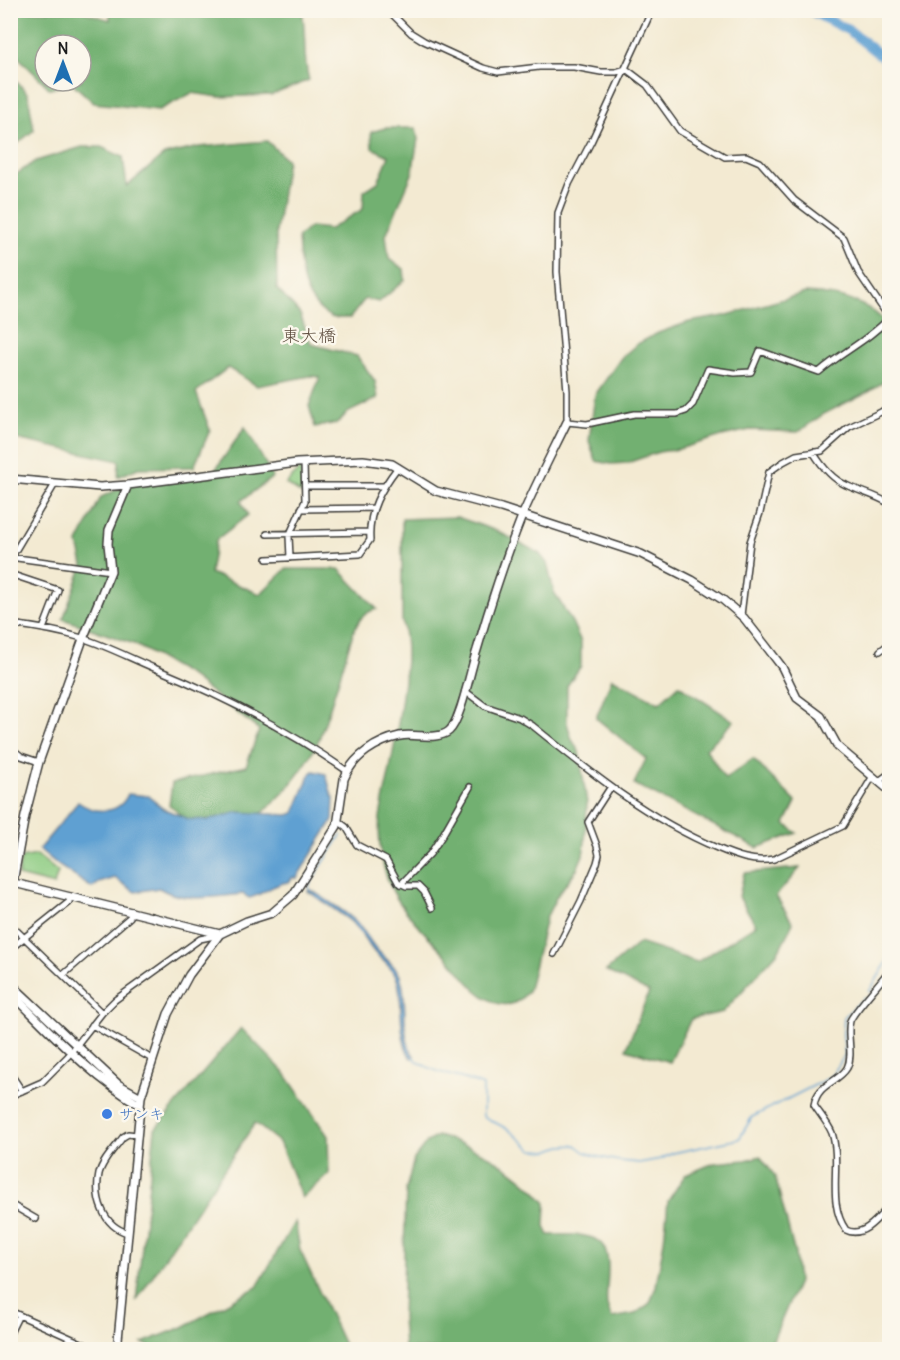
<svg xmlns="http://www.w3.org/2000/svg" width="900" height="1360" font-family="Delius,'Klee One',sans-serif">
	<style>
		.green { fill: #8ecc83; stroke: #557450; stroke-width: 1.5 }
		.forest { fill: #72b071; stroke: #476646; stroke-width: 1.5; fill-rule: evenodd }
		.water { fill: #5fa0d2; stroke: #3e5e77; stroke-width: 1.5 }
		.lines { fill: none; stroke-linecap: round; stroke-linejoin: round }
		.stream { stroke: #5fa0d2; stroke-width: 1.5 }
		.river { stroke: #5fa0d2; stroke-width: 10 }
		.minor-casing { stroke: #3c3b37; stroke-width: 8 }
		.tertiary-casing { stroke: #3c3b37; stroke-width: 10 }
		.minor { stroke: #fff; stroke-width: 5 }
		.tertiary { stroke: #fff; stroke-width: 7 }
		.shop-dot { fill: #3f7fe0; stroke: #fbf7ec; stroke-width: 2 }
		.labels { text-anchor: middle; stroke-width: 5; stroke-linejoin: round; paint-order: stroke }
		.shop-label { font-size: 15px; fill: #366cbe; stroke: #fbf7ec; text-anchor: start }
		.quarter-label { font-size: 18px; fill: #5c4b3d; stroke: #fbf7ec }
	</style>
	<rect width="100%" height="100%" fill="#fbf7ec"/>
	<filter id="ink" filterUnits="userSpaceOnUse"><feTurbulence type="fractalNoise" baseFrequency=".0167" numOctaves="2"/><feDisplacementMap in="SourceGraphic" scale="12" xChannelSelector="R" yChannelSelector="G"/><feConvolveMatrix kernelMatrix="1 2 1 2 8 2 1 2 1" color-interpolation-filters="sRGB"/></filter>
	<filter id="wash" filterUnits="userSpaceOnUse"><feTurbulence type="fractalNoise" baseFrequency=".008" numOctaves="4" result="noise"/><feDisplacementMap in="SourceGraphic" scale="24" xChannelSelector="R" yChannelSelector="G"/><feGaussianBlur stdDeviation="1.35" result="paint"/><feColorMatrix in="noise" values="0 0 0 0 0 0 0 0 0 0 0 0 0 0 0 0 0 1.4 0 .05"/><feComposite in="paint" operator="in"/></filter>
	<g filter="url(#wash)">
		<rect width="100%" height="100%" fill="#f3ead2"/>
		<path class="green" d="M301,467L302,494L286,484Z
			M37,855L58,872L54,885L18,876L21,858Z"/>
		<path class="forest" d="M10,11H81L110,20V11H302C307,35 302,56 309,80L272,95L219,97L192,93L159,110L94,103L72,83L50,89L11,50ZM45,45H81V81H45Z
			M10,74L28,94L34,130L11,149Z
			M385,128H416L418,139L412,174L386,235L389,259L404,269L405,280L379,302L365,299L350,318C344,318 336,319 331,317C300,301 300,266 298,237L310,227L330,229L363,209L364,191L378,182L389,156L372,148L371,132Z
			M267,141L287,160L276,232L277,289L300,314L311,344L357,356L375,381L378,398L347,413L338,423L315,427L309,406L320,377L310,376L257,386L228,368L196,392L210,430L194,467L138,468L118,477L119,461L11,438L10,183L15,175L36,161L82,147H101L123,157L127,186L164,155L199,147Z
			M805,293C835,294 871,301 889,327V377L887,380L867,392L824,414L798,432L750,430L722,436L679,449L659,452L627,463L611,464L596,461L589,441L595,395L621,358L637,344L658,333L689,322L724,316Z
			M245,427L273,477L241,501L248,515L216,540L210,573L260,594L286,569H339L377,609C362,613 359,620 353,633C342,668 332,705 319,739C308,766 279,801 256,818L187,820L169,805L172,783L246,766L259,730L189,675L134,644L63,619L83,565L78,543L101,497L138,480L211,476Z
			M457,517L497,531L539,553L547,563L554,592L572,622L581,642V666L567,686V723L572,740L579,751L587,803L585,842L583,855L577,869L557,896L546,918L529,989C514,1013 494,1006 476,990C463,978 453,962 440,949C425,933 408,917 396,897C383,876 377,843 380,818C382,803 386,788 389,774C393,753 397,732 400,711C404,680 410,651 402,621V519Z
			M612,678L659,703L679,685L734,721L706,749L725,779L753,759L796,802L785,824L797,833L757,848L634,784L646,759L596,718Z
			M800,868L776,896L793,923L778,952L723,1012L691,1019L670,1062L626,1049L649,992L606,971L639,943L697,962L756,925L739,897L744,873Z
			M241,1028L284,1072L328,1136L329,1174L302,1198L279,1142L255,1123L136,1301L155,1129Z
			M437,1136C479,1146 519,1171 546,1203L545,1227L549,1235C563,1235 582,1233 595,1239C617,1249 604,1287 607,1305C608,1309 610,1314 612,1318L635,1314L650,1303L656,1286L664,1241L668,1201L685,1175L714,1163L746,1160L760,1156L775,1176L795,1254L798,1282L769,1349H404L402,1317L406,1189L414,1159L427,1142Z
			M295,1221L300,1250L346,1349L157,1350L142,1343L183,1327L257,1287Z"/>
		<path class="water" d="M314,771L326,774L332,796L334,797L333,820L296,879L293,877L289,882C273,883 263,895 249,898L243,894C215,897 183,903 159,888L135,892L115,878L99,883L92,888L58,865L39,849L78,802C95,814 119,815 128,794L149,796L162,808L188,819L208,820L238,812L288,815L294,813L310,774Z
			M310,889C324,899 339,907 352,918C363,927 368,940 378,951C386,959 398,968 401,979C409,1004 399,1034 414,1056L411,1058C397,1036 404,1006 398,982C395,970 383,961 375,953C366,943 361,930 350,921C337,910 321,901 308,891Z"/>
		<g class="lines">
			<path class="stream" d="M310,890L308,887L341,835
				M869,992L890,957
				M412,1056C426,1073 463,1076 483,1086V1116L509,1130L533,1150L548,1151L561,1146L576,1145L585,1152L595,1156L619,1161L639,1163L661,1159L673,1153L739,1139L752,1117L831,1077L845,1055L843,1035L844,1017L864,998"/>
			<path class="river" d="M809,10L850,31L890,63"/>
		</g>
	</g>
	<g filter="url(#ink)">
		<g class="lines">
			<g class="minor-casing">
				<path id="minor" d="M388,10L411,33L424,41L483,68L498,72L539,67H574L601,72H616L626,69L647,85L680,131L725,157L746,156L760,162L794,200L844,238L858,272L890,319
					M652,10L591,142L569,184L558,213L557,272L567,391V422L587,424L634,414H677L686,411L693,404L708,369L735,373L751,372L760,351L819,372C842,352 869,340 889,318
					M813,452C821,465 832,479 846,485C861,492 876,495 890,504
					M305,486H384
					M301,509L374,508
					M267,534L369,532
					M10,557L111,571
					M11,558L55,484
					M290,558L289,536L305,501L304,463
					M267,559L360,554L370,540C368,511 381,489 398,467
					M10,574L58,590L43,629
					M741,615L750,542L760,513L769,472L783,462L796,455L822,451L849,427L881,412L890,406
					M10,624C35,627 59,631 82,638C107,646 130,658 154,668C222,696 287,729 347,771
					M880,651L890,643
					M465,691L485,706L520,718L533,726C591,773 648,819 717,848C736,856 753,863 774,859L843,826L873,776
					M10,747L21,756L39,762
					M879,781L890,773
					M338,821L346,827L357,845L386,860L398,882L406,886H418L424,892L432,908
					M401,884L430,854L442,836L470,787
					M10,924L102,1013
					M10,949L69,902L70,896
					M554,954L581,901L597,863L599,855L597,846L588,822L610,788
					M890,969C882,981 853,1012 850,1021C846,1035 854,1054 847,1068C838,1083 818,1083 814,1105C819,1113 828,1123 832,1133C842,1164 826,1202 846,1230C863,1239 879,1217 890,1205
					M63,975L130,917L131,911
					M92,1025L152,1059
					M10,1073L22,1091
					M10,1096L42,1082L68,1056L102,1013L115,1000L200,939L219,935
					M10,1204L36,1219
					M128,1233C103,1226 94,1198 99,1174C102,1161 115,1148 123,1137L128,1134L137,1135
					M10,1311L97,1350
					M10,1333L19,1315"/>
			</g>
			<g class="tertiary-casing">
				<path id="tertiary" d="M10,479L100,487L128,485L297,463L363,460L392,464L436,491L501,508L641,554L692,580L723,600L744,618L766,646L782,667L797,698L821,716L838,747L890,791
					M10,882L220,934
					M13,882L25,816L39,762L83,639L111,571L108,544L109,530L128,485
					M10,983L118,1084L141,1097
					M10,992C51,1032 91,1077 140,1105
					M117,1350L141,1097L168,1014L189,975L220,934L247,921L272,913L293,895L337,826L344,779C353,756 377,741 400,736C414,733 437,741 449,731C461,721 471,667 477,650C490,605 505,559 522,516C536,484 552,453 567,422"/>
			</g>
			<use href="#minor" class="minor"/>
			<use href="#tertiary" class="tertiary"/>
		</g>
	</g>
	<circle class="shop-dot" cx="107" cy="1114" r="6"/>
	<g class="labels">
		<g class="shop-label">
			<text x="119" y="1119">サンキ</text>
		</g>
		<g class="quarter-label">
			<text x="309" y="342">東大橋</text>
		</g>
	</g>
	<rect width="900" height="1360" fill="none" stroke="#fbf7ec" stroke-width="36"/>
	<g transform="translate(63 63)"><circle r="28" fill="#fbf7ec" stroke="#a29f99" stroke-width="1.5"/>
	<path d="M0-4.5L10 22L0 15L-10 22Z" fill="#1f6fb2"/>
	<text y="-9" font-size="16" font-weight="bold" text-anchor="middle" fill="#1c1c1c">N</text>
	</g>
</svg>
